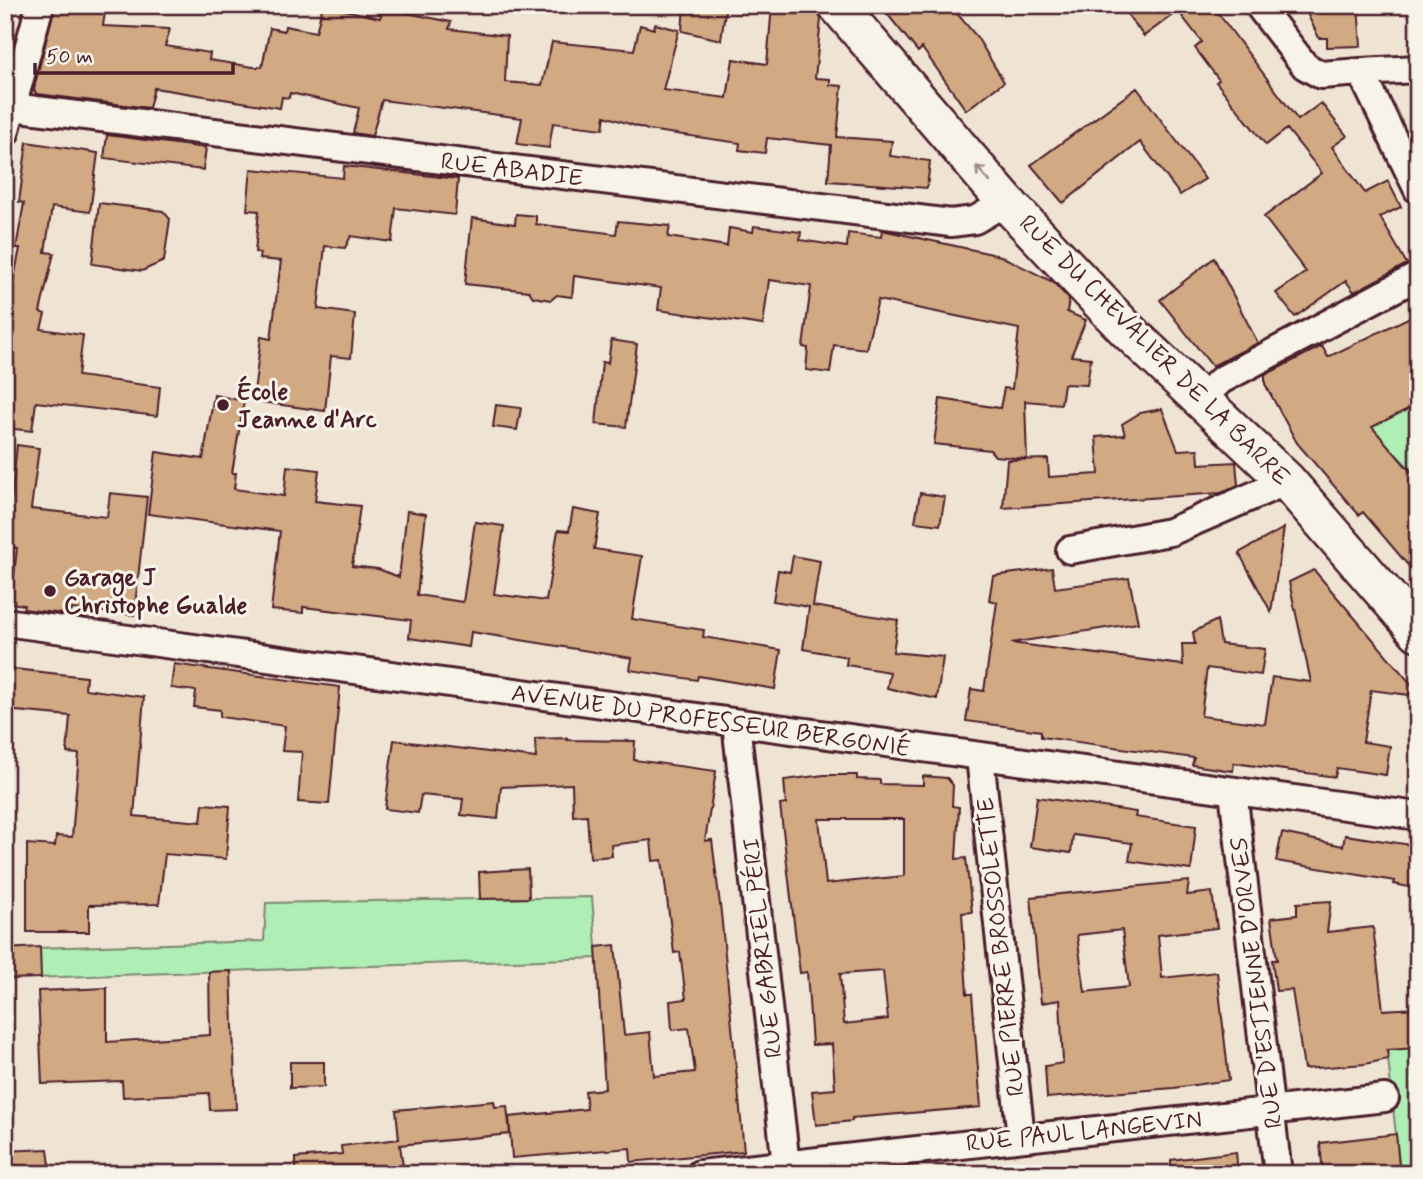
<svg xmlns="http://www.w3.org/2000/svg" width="1423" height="1179" font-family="Mynerve,sans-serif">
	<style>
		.green { fill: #afeeb5; stroke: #7c8670; stroke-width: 2 }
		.building { fill: #d1a983; stroke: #4a1f2b; stroke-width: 2; fill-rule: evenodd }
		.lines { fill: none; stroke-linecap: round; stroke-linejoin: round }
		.street-casing { stroke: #4a1f2b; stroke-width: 32 }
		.secondary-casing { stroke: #4a1f2b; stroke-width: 42 }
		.street { stroke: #f7f3e8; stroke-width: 26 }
		.secondary { stroke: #f7f3e8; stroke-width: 37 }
		.oneway { stroke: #a0898a }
		.poi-dot { fill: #4a1f2b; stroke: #f7f3e8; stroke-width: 2.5 }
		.labels { text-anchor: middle; stroke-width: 6; stroke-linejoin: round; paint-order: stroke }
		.street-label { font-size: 24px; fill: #4a1f2b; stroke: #f7f3e8 }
		.poi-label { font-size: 24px; font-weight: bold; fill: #4a1f2b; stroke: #f7f3e8; text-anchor: start }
	</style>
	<rect width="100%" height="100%" fill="#efe4d4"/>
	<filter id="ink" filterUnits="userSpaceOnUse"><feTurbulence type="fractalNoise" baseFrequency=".0143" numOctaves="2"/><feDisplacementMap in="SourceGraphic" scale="14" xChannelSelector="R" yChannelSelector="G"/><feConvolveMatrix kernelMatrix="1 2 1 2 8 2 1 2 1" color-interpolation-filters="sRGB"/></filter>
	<g filter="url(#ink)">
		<path class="green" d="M1418,404V477L1388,446L1366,430Z
			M592,897L597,958L5,979V949L264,941L266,903Z
			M1418,1008V1174H1400L1383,1010Z"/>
		<path class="building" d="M55,5H106L103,26L170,29L165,46L210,53L209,60L253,67H262L270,28L284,31L285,26L316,32L323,5L380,18L383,8L451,22L449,29L507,36L505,82L542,85L552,42L634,50L640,25L654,29L655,24L679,30L663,90L727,98L733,59L767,64L772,5H798L819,15L821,19L815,78L830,79V85L842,86L837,137L892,141L890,156L930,161L927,188L828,181L831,145L767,138L765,153L739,150L740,143L648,130L605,116L603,129L553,123L549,148L517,144L522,118L382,100L372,136L353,133L359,108L290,93L289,98L282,97L280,108L154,88L149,108L37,94L34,91L35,84Z
			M684,5H726L721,40L682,31Z
			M880,5H950L977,37L1004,82L966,110L922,48L918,52Z
			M1120,5H1212L1298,120L1321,103L1347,136L1332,147L1365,193L1388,181L1401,207L1380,217L1407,264L1354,292L1346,281L1295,317L1276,293L1306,272L1264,217L1322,173L1287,129L1266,145L1216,82L1219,80L1195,48L1202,42L1178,11L1144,36Z
			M1303,5H1358L1361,46L1327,47V38H1319Z
			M1137,88L1205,179L1180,195L1140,142L1063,203L1031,165Z
			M107,135L206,148L203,170L104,158Z
			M27,142L98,153L90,212L52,207L45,252L54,253L40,312L45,314L41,329L83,335L78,376L160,387L157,416L36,402L32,431L5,428V288H12L20,248H16L24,203L19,202Z
			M344,166L458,179L455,215L396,208L392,242L351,236L345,248L325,246L318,309L355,314L351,358L331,356L325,411L253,401L261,337L271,339L281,261L259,259L260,253L255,252L259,211L247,210L251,169L343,178Z
			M99,203L163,211L170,219L164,261L142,271L92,264Z
			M516,214L536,216V224L616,234L618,221L670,226L668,237L727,246L729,228L753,232L754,226L801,232L800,240L847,247L848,233L881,237L882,230L1001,256L1053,282L1069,299L1067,312L1086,320L1071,356L1091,358L1087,385L1064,384L1061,404L1025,401L1027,459L995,456L990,450L934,444L940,399L1000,408L1004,388L1012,389L1019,329L878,300L866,349L834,345L830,373L806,370L808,348L803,347L811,286L769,280L763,325L658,310L661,288L574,276L572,297L557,295L551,300L533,297L529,291L465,284L472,218L515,224Z
			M1214,258L1258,343L1212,366L1160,300Z
			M1418,313V404L1372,427L1418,480V577L1363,512L1359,515L1297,443L1265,384V375L1322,346L1328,357Z
			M611,340L637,344L626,427L596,424L602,362L608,363Z
			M214,395L244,401L232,473H236L234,489L284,496L287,466L319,470L315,501L360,506L352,566L378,569L399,577L407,511L426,514L417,595L463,602L475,522L504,526L494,594L546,601L558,530L569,531L573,509L600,514L594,549L642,556L632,619L704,630L703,637L781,650L775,689L698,676L697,680L630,670L632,658L471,632L469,647L409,638L411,620L303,607V613L271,610L280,531L148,514L156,452L203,459Z
			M496,405L521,408L517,430L493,427Z
			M1162,409L1178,450L1198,449L1199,464L1236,462L1238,485L1221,493L1003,508L1007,460L1048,459L1049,477L1099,474L1096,437L1125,435L1122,424L1140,413Z
			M17,445L39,448L31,509L107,517L110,493L147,497L134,615L72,609L71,615L23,609L24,605L11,603L17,548L5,547V509L10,510Z
			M920,493L945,497L940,525L915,522Z
			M1284,528L1271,612L1239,553Z
			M793,556L820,561L813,606L898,620L893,652L943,657L937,699L887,688L890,672L846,665L847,657L803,649L809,607L773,601L778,570L790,572Z
			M1052,568L1055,588L1129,578L1138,623L1011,643L1183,665L1182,644H1195L1193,632L1217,620L1221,644L1265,649L1261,675L1207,668L1201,716L1265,724L1272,677L1311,682L1289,582L1314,570L1418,692V696L1371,690L1363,742L1390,746L1386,775L1337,768L1335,777L1234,763L1233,771L1192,765L1194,758L1041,737V731L966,721L971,689L984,691L997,602L989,600L993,576Z
			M174,664L340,687L329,804L298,802L302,752L282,751L285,726L220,717V710L194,707L196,691L171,688Z
			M5,668L86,677L85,689L144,697L134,816L201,822L203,804L230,806L226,859L165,854L159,904L89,905V932H27V844L55,846L56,836L72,837L79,754L67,753L70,716L5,710Z
			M567,738V740L635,741L634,760L716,771L705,841L712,840L721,913L744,1151L631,1162L630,1148L512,1158L509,1117L587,1109L585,1091L605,1089L596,947L615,945L624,1035L650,1032L654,1076L695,1072L689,1028L672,1030L670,1001L686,999L680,952L674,953L662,860L653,861L651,840L611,845L612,856L590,858L587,815L573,816L572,784L501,787L498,819L461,815L463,799L421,795L418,813L385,809L390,768L394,740L536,758L535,739Z
			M824,775H857V779L880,780V784L923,785V776L947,778L953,785L952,806L959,807L956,859L966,858L972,912L962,913L967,994H972L981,1107L852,1118V1121L816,1125L812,1091L835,1089L832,1044L812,1045L807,972L800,973L780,805L786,804L784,780ZM819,819H904V876L826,884ZM883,971L888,1019L844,1024L840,974Z
			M1037,797L1136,812L1135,817L1196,826L1191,870L1129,861L1132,843L1073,835L1071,853L1030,847Z
			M1282,833L1343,846L1345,835L1418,846V889L1394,884L1395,881L1276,861Z
			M528,869L529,898L480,899L479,872Z
			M1189,881L1187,895L1212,892L1217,928L1158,935L1162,978L1217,972L1229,1080L1174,1088L1047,1098L1045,1066L1063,1063L1060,1000L1041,1003L1031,897ZM1122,930L1129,987L1085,992L1077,935Z
			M1331,901L1327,932L1373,927L1383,1010L1418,1008V1048L1387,1050L1388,1059L1365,1064L1304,1069L1292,990L1276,991L1272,960H1277L1271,918L1297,915V903Z
			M40,947L41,978L5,979V949Z
			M231,971L236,1109L210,1110L209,1093L123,1097L122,1081L42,1084L38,991L107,988V1042L210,1035L209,972Z
			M290,1062H324V1087L290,1088Z
			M494,1101L495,1107L507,1106L510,1134L400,1145L404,1174H296V1158L342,1154L341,1146L399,1139L396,1110Z
			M1396,1134L1399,1166L1323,1174L1320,1143Z
			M48,1149L51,1174H6L5,1151Z
			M1236,1152L1238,1174H1171V1160Z"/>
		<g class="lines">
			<g class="street-casing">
				<path id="street" d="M1258,5L1305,66L1321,75L1361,72
					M1418,69L1361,72L1418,190
					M12,107L951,223L975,220L1006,202
					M5,133L40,5
					M1201,399L1221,380L1418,276
					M1070,550L1170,532L1287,481
					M5,622L1418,816
					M736,723L787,1174
					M980,757L1021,1137
					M1233,791L1278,1174
					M700,1174L1385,1098"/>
			</g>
			<g class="secondary-casing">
				<path id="secondary" d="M837,5L1006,202L1126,329L1287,481L1418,632"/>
			</g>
			<use href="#street" class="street"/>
			<use href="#secondary" class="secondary"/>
		</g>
		<defs><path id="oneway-shaft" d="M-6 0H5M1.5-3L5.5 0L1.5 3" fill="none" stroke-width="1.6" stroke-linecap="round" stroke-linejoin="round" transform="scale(1.75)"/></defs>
		<use class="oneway" href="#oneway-shaft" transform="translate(983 174) rotate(-131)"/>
	</g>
	<g class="poi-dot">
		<circle cx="223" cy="405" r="7"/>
		<circle cx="50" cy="591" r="7"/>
	</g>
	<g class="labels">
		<g class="street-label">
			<text transform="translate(512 169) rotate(7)" y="8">RUE ABADIE</text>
			<text transform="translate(1155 350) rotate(45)" y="8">RUE DU CHEVALIER DE LA BARRE</text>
			<text transform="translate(711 720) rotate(8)" y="8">AVENUE DU PROFESSEUR BERGONIÉ</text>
			<text transform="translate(1000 947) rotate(-96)" y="8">RUE PIERRE BROSSOLETTE</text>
			<text transform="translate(762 948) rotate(-96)" y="8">RUE GABRIEL PÉRI</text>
			<text transform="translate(1256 983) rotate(-97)" y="8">RUE D'ESTIENNE D'ORVES</text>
			<text transform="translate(1084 1131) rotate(-6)" y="8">RUE PAUL LANGEVIN</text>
		</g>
		<g class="poi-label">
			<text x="237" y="399">École<tspan x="237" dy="28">Jeanne d'Arc</tspan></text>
			<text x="64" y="585">Garage J<tspan x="64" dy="28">Christophe Gualde</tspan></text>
		</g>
	</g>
	<rect width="1423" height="1179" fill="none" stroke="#f7f3e8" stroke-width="28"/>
	<rect x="14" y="14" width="1395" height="1151" fill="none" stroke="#4a1f2b" stroke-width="2.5" filter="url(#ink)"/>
	<path d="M35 63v10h198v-10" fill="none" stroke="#4a1f2b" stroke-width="3.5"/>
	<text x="46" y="63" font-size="21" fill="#4a1f2b" stroke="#f7f3e8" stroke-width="5" paint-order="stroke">50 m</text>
</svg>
